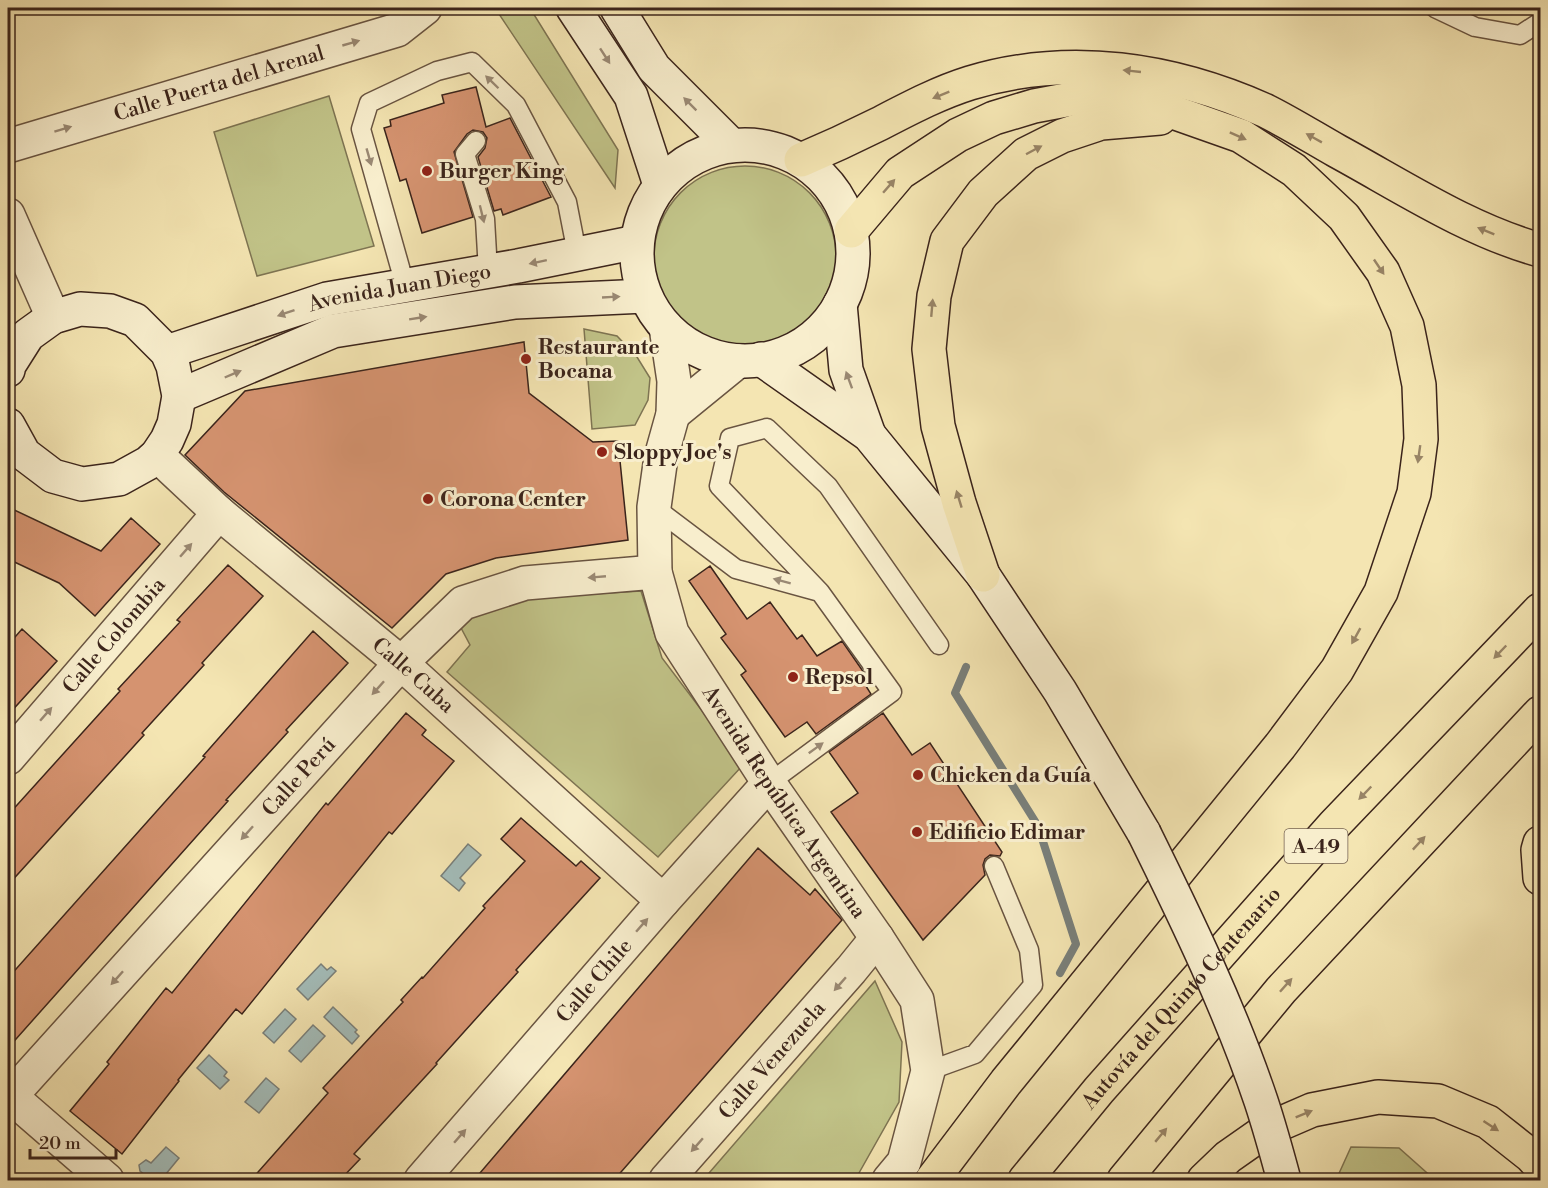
<svg xmlns="http://www.w3.org/2000/svg" width="1548" height="1188" font-family="'Libre Bodoni',serif">
	<style>
		.green { fill: #c1c388; stroke: #7e7452; stroke-width: 1.5 }
		.water { fill: #a3bcb9; stroke: #797f7a; stroke-width: 1.5 }
		.lines { fill: none; stroke-linecap: round; stroke-linejoin: round }
		.stream { stroke: #797f7a; stroke-width: 8 }
		.building { fill: #d59370; stroke: #3b241b; stroke-width: 1.5 }
		.lane-casing { stroke: #695441; stroke-width: 21 }
		.street-casing { stroke: #695441; stroke-width: 36 }
		.secondary-casing { stroke: #3b241b; stroke-width: 36 }
		.highway-casing { stroke: #3b241b; stroke-width: 36 }
		.lane { stroke: #f8eecd; stroke-width: 18 }
		.street { stroke: #f8eecd; stroke-width: 33 }
		.secondary { stroke: #f8eecd; stroke-width: 33 }
		.highway { stroke: #f4e5b2; stroke-width: 33 }
		.secondary-bridge-casing { stroke: #3b241b; stroke-width: 36; stroke-linecap: butt }
		.secondary-bridge { stroke: #f8eecd; stroke-width: 33 }
		.oneway { fill: #9a8974 }
		.oneway2 { fill: #988466 }
		.poi-dot { fill: #8f2418; stroke: #f8eecd; stroke-width: 2 }
		.labels { text-anchor: middle; stroke-width: 6; stroke-linejoin: round; paint-order: stroke }
		.shield { fill: #f8eecd; stroke: #746150; stroke-width: 1.5 }
		.shield-label { font-size: 20px; font-weight: bold; fill: #3b241b }
		.street-label { font-size: 21px; fill: #3b241b; stroke: #f8eecd }
		.poi-label { font-size: 21px; font-weight: bold; fill: #3b241b; stroke: #f8eecd; text-anchor: start }
	</style>
	<rect width="100%" height="100%" fill="#f4e5b2"/>
	<filter id="stains"><feTurbulence type="fractalNoise" baseFrequency=".00333" numOctaves="4"/><feColorMatrix values="0 0 0 0 .2 0 0 0 0 .09 0 0 0 0 .02 0 0 0 .5 -.17"/></filter>
	<radialGradient id="worn" r=".72"><stop offset=".6" stop-color="#630" stop-opacity="0"/><stop offset="1" stop-color="#630" stop-opacity=".3"/></radialGradient>
	<path class="green" d="M495,8H530L618,150L615,188Z
		M329,96L374,246L257,276L214,132Z
		M654 257a91 91 0 1 1 182 0a91 91 0 1 1-182 0Z
		M584,329L617,336L637,357L650,378L648,400L635,425L592,429Z
		M641,591L662,658L743,765L658,857L447,672L470,645L460,626L480,611L524,598Z
		M875,981L902,1042L899,1102L855,1180H703Z
		M1351,1147L1399,1148L1435,1180H1336Z"/>
	<path class="water" d="M468,844L481,855L460,878L465,883L459,891L441,876Z
		M321,964L327,970L331,967L336,971L308,1000L297,989Z
		M333,1007L357,1030L355,1032L359,1036L352,1044L324,1017Z
		M285,1009L296,1019L274,1043L263,1033Z
		M313,1025L325,1036L301,1062L289,1051Z
		M209,1055L227,1072L224,1076L229,1080L220,1089L197,1068Z
		M266,1078L279,1089L259,1113L245,1102Z
		M166,1147L179,1158L161,1180H152L140,1171L139,1165L146,1160L151,1163Z"/>
	<g class="lines">
		<path class="stream" d="M966,667L955,693L1038,826L1076,944L1060,973"/>
	</g>
	<path class="building" d="M476,87L486,127L510,118L551,197L503,215L501,209L494,211L478,157L485,148L487,138L483,132L473,130L467,134L454,152L473,217L422,233L406,179L400,181L384,128L391,126L390,120L444,103L442,95Z
		M524,342L529,393L593,442L618,441L628,540L496,558L446,574L392,628L224,492L185,455L245,391Z
		M8,507L101,551L131,518L160,544L95,616L59,583L8,559Z
		M228,565L263,596L202,663L204,665L142,733L144,735L8,885V815L120,691L118,689L180,622L177,620Z
		M710,566L747,619L770,602L797,639L802,635L817,656L842,641L869,680L864,683L871,694L816,734L807,722L785,737L741,675L746,671L721,638L726,634L689,581Z
		M22,629L57,661L8,715V645Z
		M313,631L348,663L286,730L288,732L226,800L228,801L8,1048V978L205,757L203,756Z
		M406,713L426,730L422,735L454,761L392,834L389,832L242,1014L236,1009L178,1080L179,1081L122,1154L70,1111L109,1064L107,1062L166,988L172,993L326,803L328,805Z
		M883,713L912,755L930,743L1002,852L1000,856L990,855L985,859L983,865L985,875L923,940L831,812L858,793L829,752Z
		M521,818L576,866L581,861L600,878L516,970L518,972L436,1063L437,1064L354,1154L360,1159L340,1180H251L328,1093L323,1088L403,1002L401,1000L422,977L423,978L485,908L483,906L525,861L501,839Z
		M758,848L810,895L815,889L842,920L614,1180H474Z"/>
	<g class="lines">
		<g class="lane-casing">
			<path id="lane" d="M1435,8L1475,27L1520,35L1540,22
				M476,141L465,154L485,219L488,271
				M405,285L361,129L369,103L437,71L472,62L516,105L567,202L574,238
				M654,507L736,569L820,592L892,692L769,783
				M820,592L719,486L730,438L767,428L828,486L939,645
				M928,1071L975,1054L1033,985L1029,950L994,866"/>
		</g>
		<g class="street-casing">
			<g id="street">
				<path id="s1" d="M8,146L397,30L425,8"/>
				<path d="M8,215L53,317"/>
				<path id="s2" d="M666,327L674,381L673,414L661,457L654,507L655,572L672,633L769,783L877,938L917,1000L928,1071L904,1162L889,1180"/>
				<path d="M673,414L738,361"/>
				<path id="s3" d="M157,455L219,513L401,663L663,901"/>
				<path id="s4" d="M8,758L219,513"/>
				<path d="M8,1094L107,1180"/>
				<path id="s5" d="M8,1099L401,663L463,603L525,583L655,572"/>
				<path id="s6" d="M421,1180L663,901L769,783"/>
				<path id="s7" d="M666,1180L851,970L877,938"/>
			</g>
		</g>
		<g class="secondary-casing">
			<g id="secondary">
				<path d="M573,8L631,96L660,185"/>
				<path d="M617,8L654,68L731,145"/>
				<circle cx="745" cy="253" r="108"/>
				<path d="M840,304L846,370L869,435"/>
				<path id="s8" d="M167,352L327,299L518,266L637,242"/>
				<path d="M761,359L869,435L983,575L1060,691L1144,833"/>
				<path d="M8,370L9,365L28,335L53,317L80,309L110,311L135,320L167,352L173,366L179,396L174,424L167,440L157,455L148,463L119,479L82,484L53,476L24,454L8,425"/>
				<path d="M179,396L333,331L515,302L645,296"/>
			</g>
		</g>
		<g class="highway-casing">
			<g id="highway">
				<path d="M801,160C827,149 853,137 879,124C908,109 938,93 970,83C1070,53 1172,69 1266,111C1290,123 1314,138 1337,151C1403,187 1468,230 1540,250"/>
				<path d="M851,231L900,173L958,135L994,118L1034,106L1082,97L1136,99L1241,136L1294,170L1344,217L1383,272L1407,326L1419,385L1421,439L1414,493L1381,592L1337,670L1280,746L1006,1082L932,1180"/>
				<path d="M983,575L959,503L938,426L929,349L934,296L947,241L983,193L1026,154L1062,136L1101,123L1160,118"/>
				<path d="M1540,843L1538,850L1540,878"/>
				<path id="s9" d="M1025,1180L1099,1090L1334,825L1540,610"/>
				<path d="M1124,1180L1281,990L1540,713"/>
				<path d="M1204,1180L1228,1157L1268,1129L1312,1110L1378,1097L1438,1101L1488,1122L1531,1156L1540,1166"/>
			</g>
		</g>
		<use href="#lane" class="lane"/>
		<use href="#street" class="street"/>
		<use href="#secondary" class="secondary"/>
		<use href="#highway" class="highway"/>
		<g class="secondary-bridge-casing">
			<path id="secondary-bridge" d="M1144,833C1187,920 1230,1009 1261,1101C1270,1128 1277,1154 1284,1180"/>
		</g>
		<use href="#secondary-bridge" class="secondary-bridge"/>
	</g>
	<defs><path id="oneway-solid" d="M-6-.8H1V-3.2L6.5 0L1 3.2V.8H-6Z" transform="scale(1.5)"/></defs>
	<g class="oneway">
		<use href="#oneway-solid" transform="translate(351 43) rotate(-16)"/>
		<use href="#oneway-solid" transform="translate(605 56) rotate(57)"/>
		<use href="#oneway-solid" transform="translate(492 82) rotate(-136)"/>
		<use href="#oneway-solid" transform="translate(690 104) rotate(-135)"/>
		<use href="#oneway-solid" transform="translate(63 129) rotate(-17)"/>
		<use href="#oneway-solid" transform="translate(369 157) rotate(74)"/>
		<use href="#oneway-solid" transform="translate(482 214) rotate(76)"/>
		<use href="#oneway-solid" transform="translate(538 262) rotate(168)"/>
		<use href="#oneway-solid" transform="translate(611 297) rotate(-3)"/>
		<use href="#oneway-solid" transform="translate(286 313) rotate(161)"/>
		<use href="#oneway-solid" transform="translate(418 318) rotate(-9)"/>
		<use href="#oneway-solid" transform="translate(233 374) rotate(-23)"/>
		<use href="#oneway-solid" transform="translate(849 380) rotate(-110)"/>
		<use href="#oneway-solid" transform="translate(186 550) rotate(-49)"/>
		<use href="#oneway-solid" transform="translate(597 577) rotate(175)"/>
		<use href="#oneway-solid" transform="translate(782 581) rotate(-165)"/>
		<use href="#oneway-solid" transform="translate(378 688) rotate(132)"/>
		<use href="#oneway-solid" transform="translate(46 714) rotate(-49)"/>
		<use href="#oneway-solid" transform="translate(816 748) rotate(-36)"/>
		<use href="#oneway-solid" transform="translate(247 833) rotate(132)"/>
		<use href="#oneway-solid" transform="translate(642 925) rotate(-49)"/>
		<use href="#oneway-solid" transform="translate(117 978) rotate(132)"/>
		<use href="#oneway-solid" transform="translate(840 984) rotate(131)"/>
		<use href="#oneway-solid" transform="translate(460 1136) rotate(-49)"/>
		<use href="#oneway-solid" transform="translate(697 1145) rotate(131)"/>
	</g>
	<g class="oneway2">
		<use href="#oneway-solid" transform="translate(1132 71) rotate(-174)"/>
		<use href="#oneway-solid" transform="translate(941 95) rotate(158)"/>
		<use href="#oneway-solid" transform="translate(1238 136) rotate(24)"/>
		<use href="#oneway-solid" transform="translate(1314 138) rotate(-151)"/>
		<use href="#oneway-solid" transform="translate(1034 150) rotate(-28)"/>
		<use href="#oneway-solid" transform="translate(889 186) rotate(-49)"/>
		<use href="#oneway-solid" transform="translate(1486 231) rotate(-158)"/>
		<use href="#oneway-solid" transform="translate(1379 267) rotate(56)"/>
		<use href="#oneway-solid" transform="translate(932 308) rotate(-85)"/>
		<use href="#oneway-solid" transform="translate(1419 454) rotate(98)"/>
		<use href="#oneway-solid" transform="translate(959 499) rotate(-107)"/>
		<use href="#oneway-solid" transform="translate(1356 636) rotate(119)"/>
		<use href="#oneway-solid" transform="translate(1500 652) rotate(134)"/>
		<use href="#oneway-solid" transform="translate(1365 793) rotate(134)"/>
		<use href="#oneway-solid" transform="translate(1419 843) rotate(-47)"/>
		<use href="#oneway-solid" transform="translate(1286 985) rotate(-48)"/>
		<use href="#oneway-solid" transform="translate(1304 1114) rotate(-22)"/>
		<use href="#oneway-solid" transform="translate(1491 1126) rotate(33)"/>
		<use href="#oneway-solid" transform="translate(1161 1135) rotate(-50)"/>
	</g>
	<g class="poi-dot">
		<circle cx="427" cy="171" r="6"/>
		<circle cx="526" cy="359" r="6"/>
		<circle cx="602" cy="452" r="6"/>
		<circle cx="428" cy="499" r="6"/>
		<circle cx="793" cy="677" r="6"/>
		<circle cx="918" cy="775" r="6"/>
		<circle cx="917" cy="832" r="6"/>
	</g>
	<g class="labels">
		<rect class="shield" x="1284.5" y="829" width="63" height="34" rx="4.5"/>
		<g class="shield-label">
			<text x="1316" y="853">A-49</text>
		</g>
		<g class="street-label">
			<text dy="7" stroke="none"><textPath href="#s1" startOffset="220">Calle Puerta del Arenal</textPath></text>
			<text dy="7" stroke="none"><textPath href="#s8" startOffset="242">Avenida Juan Diego</textPath></text>
			<text dy="7" stroke="none"><textPath href="#s4" startOffset="162">Calle Colombia</textPath></text>
			<text dy="7" stroke="none"><textPath href="#s3" startOffset="338">Calle Cuba</textPath></text>
			<text dy="7" stroke="none"><textPath href="#s5" startOffset="434">Calle Perú</textPath></text>
			<text dy="7" stroke="none"><textPath href="#s2" startOffset="514">Avenida República Argentina</textPath></text>
			<text dy="7" stroke="none"><textPath href="#s6" startOffset="264">Calle Chile</textPath></text>
			<text dy="7" stroke="none"><textPath href="#s9" startOffset="240">Autovía del Quinto Centenario</textPath></text>
			<text dy="7" stroke="none"><textPath href="#s7" startOffset="160">Calle Venezuela</textPath></text>
		</g>
		<g class="poi-label">
			<text x="439" y="178">Burger King</text>
			<text x="538" y="354">Restaurante<tspan x="538" dy="24">Bocana</tspan></text>
			<text x="614" y="459">Sloppy Joe's</text>
			<text x="440" y="506">Corona Center</text>
			<text x="805" y="684">Repsol</text>
			<text x="930" y="782">Chicken da Guía</text>
			<text x="929" y="839">Edificio Edimar</text>
		</g>
	</g>
	<rect width="1548" height="1188" fill="none" stroke="#f4e5b2" stroke-width="30"/>
	<rect x="9" y="9" width="1530" height="1170" fill="none" stroke="#3b241b" stroke-width="3"/>
	<rect x="15" y="15" width="1518" height="1158" fill="none" stroke="#3b241b" stroke-width="1.5"/>
	<path d="M30 1149v9h86v-9" fill="none" stroke="#3b241b" stroke-width="3"/>
	<text x="39" y="1149" font-size="18" fill="#3b241b" stroke="#f8eecd" stroke-width="4.5" paint-order="stroke">20 m</text>
	<rect width="100%" height="100%" filter="url(#stains)"/>
	<rect width="100%" height="100%" fill="url(#worn)"/>
</svg>
